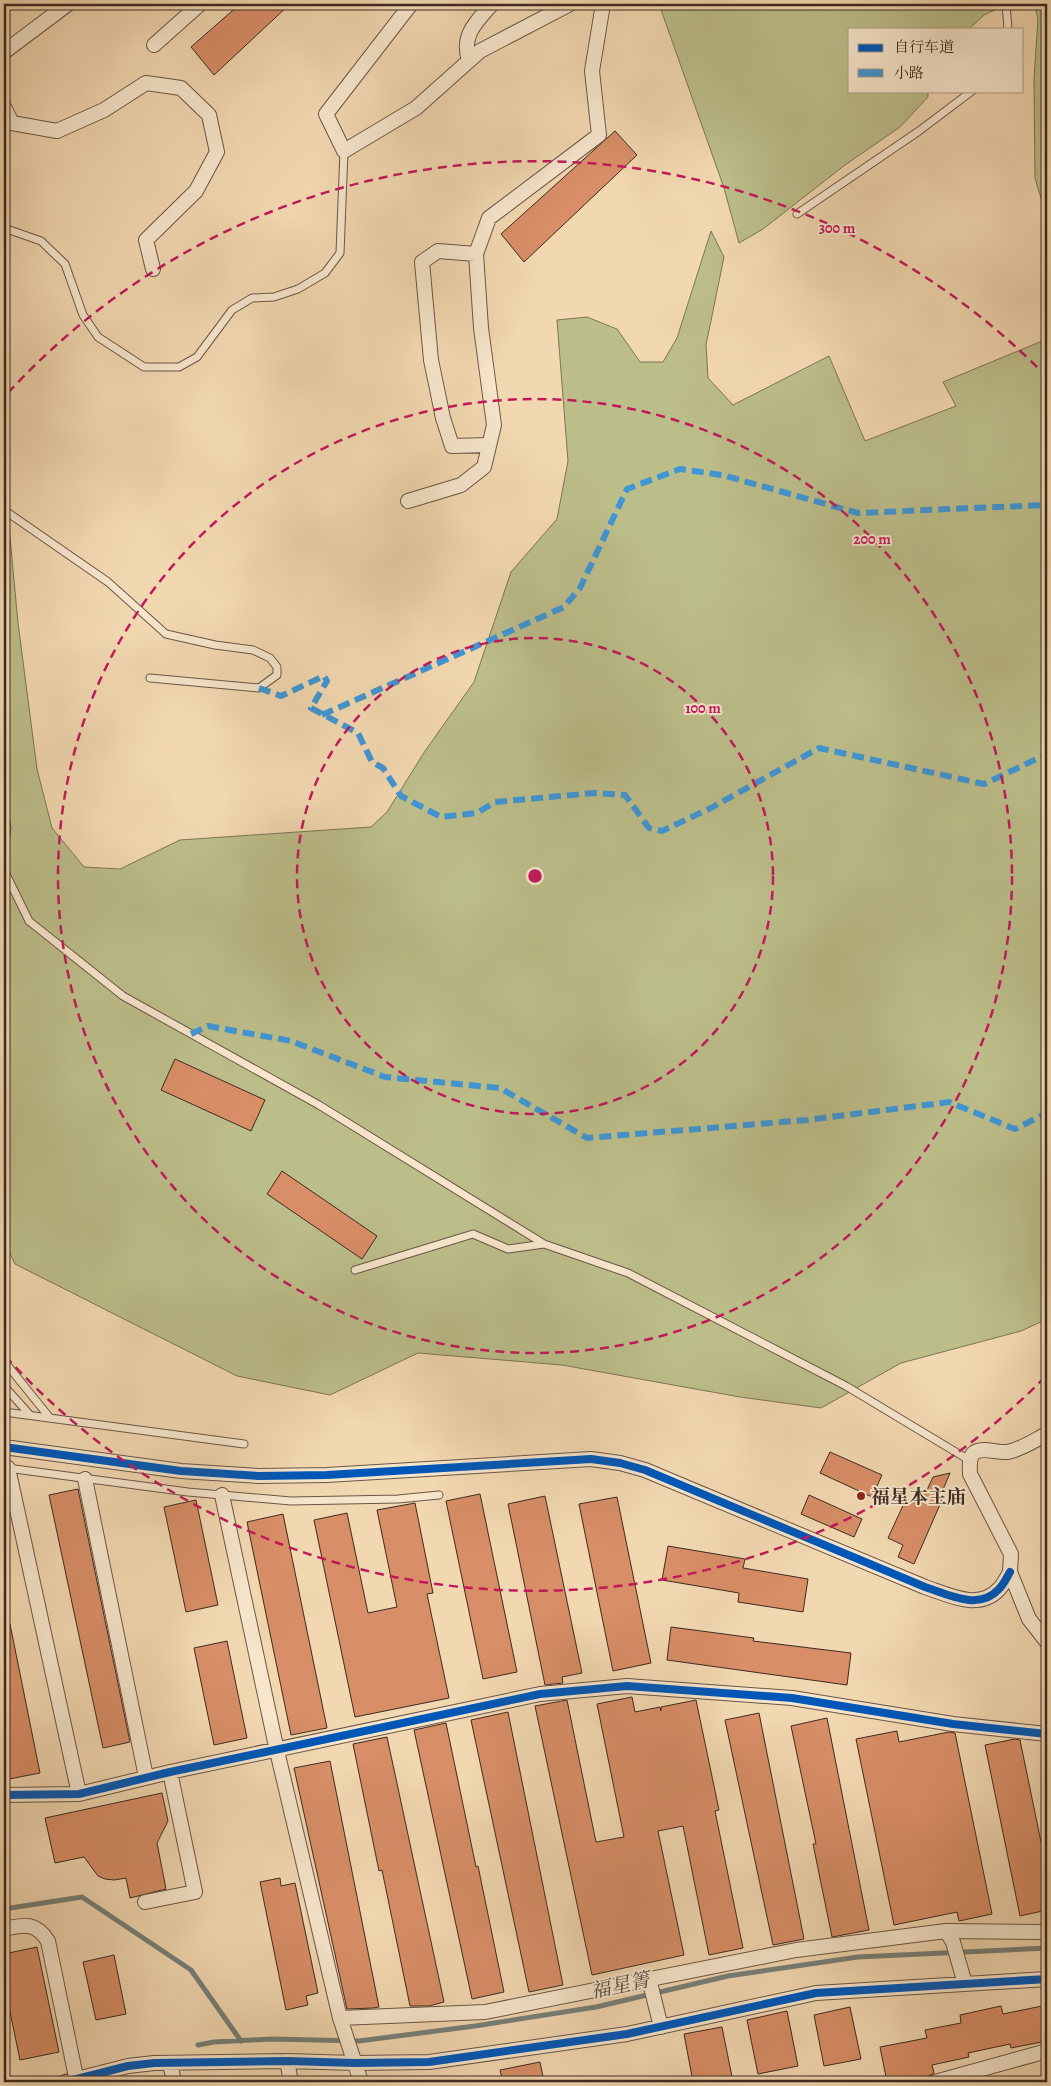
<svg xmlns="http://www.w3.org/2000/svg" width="1051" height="2086" font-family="Alegreya,'Noto Serif SC',serif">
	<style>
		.green { fill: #bcbe8a; stroke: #7c7456 }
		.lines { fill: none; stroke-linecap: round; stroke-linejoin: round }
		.stream { stroke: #768078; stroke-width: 5 }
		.building { fill: #d88e67; stroke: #3d2a21 }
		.lane-casing { stroke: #6a5645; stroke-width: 9 }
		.street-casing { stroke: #6a5645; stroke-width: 16 }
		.lane { stroke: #f7e6cc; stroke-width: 7 }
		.street { stroke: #f7e6cc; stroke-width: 14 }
		.quiet { stroke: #3f96d5; stroke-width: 6; stroke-dasharray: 12 6; stroke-linecap: butt }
		.cycleway-casing { stroke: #f7e6cc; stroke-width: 11 }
		.cycleway { stroke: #0057b8; stroke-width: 8 }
		.ring { fill: none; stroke: #c2185b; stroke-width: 2.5; stroke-dasharray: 9 6 }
		.poi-dot { fill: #8f2418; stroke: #f7e6cc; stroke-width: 2 }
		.labels { text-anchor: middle; stroke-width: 4; stroke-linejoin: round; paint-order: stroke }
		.poi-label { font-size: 19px; font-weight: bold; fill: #3d2a21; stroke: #f7e6cc; text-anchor: start }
		.water-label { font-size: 20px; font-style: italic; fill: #554e45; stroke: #f7e6cc }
		.centre { fill: #c2185b; stroke: #f7e6cc; stroke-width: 2.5 }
		.ring-label { font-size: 15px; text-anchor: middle; font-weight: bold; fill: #c2185b; stroke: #f7e6cc; stroke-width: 4; stroke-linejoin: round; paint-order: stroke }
	</style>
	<rect width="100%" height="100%" fill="#f2d8b1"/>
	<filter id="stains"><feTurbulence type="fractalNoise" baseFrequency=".004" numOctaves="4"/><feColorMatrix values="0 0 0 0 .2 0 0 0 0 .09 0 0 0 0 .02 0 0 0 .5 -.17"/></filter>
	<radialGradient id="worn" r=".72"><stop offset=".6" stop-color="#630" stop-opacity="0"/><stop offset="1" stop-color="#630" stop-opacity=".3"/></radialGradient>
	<path class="green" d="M659,4H1007L984,15L969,29H850V91H928V97L900,127L845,165L763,229L739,243L724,188Z
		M1034,4H1047V218L1035,178L1034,79L1038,18Z
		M711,231L724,257L706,345L708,378L733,405L829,356L865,441L956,406L943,382L1047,339V1319L1021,1331L901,1363L821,1408L740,1397L562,1365L418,1353L330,1395L237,1376L15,1264L4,1241V525L9,527L18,623L37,769L52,828L84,867L120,869L180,840L371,827L387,812L425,751L474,682L511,572L557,519L568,461L557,320L587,317L617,329L640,362H663L677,338Z"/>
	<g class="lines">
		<path class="stream" d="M4,1909L82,1897L191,1970L241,2041
			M198,2045L214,2042L272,2039L359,2041L475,2026L596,2007L728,1976L858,1957L1047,1948"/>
	</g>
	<path class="building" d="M240,4H290L214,75L191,47Z
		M615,131L637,155L524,262L501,234Z
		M175,1059L265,1100L251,1131L161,1090Z
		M282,1171L377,1236L362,1259L267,1194Z
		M830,1452L882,1475L872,1497L820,1473Z
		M950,1473L939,1499L942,1500L914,1564L898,1557L903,1545L888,1538L906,1499L920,1505L933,1477Z
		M78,1489L130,1742L103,1748L49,1495Z
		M480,1494L517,1672L483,1679L446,1501Z
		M809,1495L862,1519L854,1537L801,1514Z
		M545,1496L582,1673L562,1677L563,1683L545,1685L508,1504Z
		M617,1497L651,1663L613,1671L579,1504Z
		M196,1500L218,1605L186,1612L164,1507Z
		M415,1503L433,1593L427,1594L449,1698L355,1717L314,1520L347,1513L368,1613L397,1607L377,1510Z
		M283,1514L327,1728L291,1735L247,1522Z
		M668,1546L745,1559L743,1568L808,1579L803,1612L738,1602L739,1593L662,1580Z
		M10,1624L40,1773L4,1780V1625Z
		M671,1627L754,1638L753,1641L851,1653L847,1685L667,1660Z
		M227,1641L247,1738L214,1745L194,1648Z
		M632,1697L635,1712L660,1707L661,1711V1707L696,1700L719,1810L715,1811L743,1948L709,1955L683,1826L658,1831L684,1955L592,1975L535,1706L567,1700L596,1842L624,1837L597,1704Z
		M508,1712L563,1985L529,1992L471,1720Z
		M759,1713L804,1939L773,1945L725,1720Z
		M827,1718L869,1930L832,1937L813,1844H816L791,1726Z
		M446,1723L476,1867L478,1866L504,1992L472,1999L414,1730Z
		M897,1731L899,1742L949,1732L955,1733L992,1914L959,1921L957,1912L894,1925L856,1739Z
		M387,1737L444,2002L429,2006H410L382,1870L379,1871L353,1744Z
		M1015,1739L1020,1740L1047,1871V1910L1020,1916L985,1745Z
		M330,1761L379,2007L373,2008L347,2009L294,1768Z
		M162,1793L168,1821L157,1843L166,1889L130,1898L126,1878L114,1880L105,1879L98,1876L84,1857L55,1863L45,1818Z
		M280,1878L281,1886L295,1883L318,1993L306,1996L308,2005L286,2010L260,1882Z
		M37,1947L59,2052L20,2060L4,1983V1954Z
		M114,1955L126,2014L96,2020L83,1962Z
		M1047,2005V2041L1011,2048L1010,2044L968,2053L969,2057L932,2065L934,2073L929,2076L897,2082H887L880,2047L927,2038L925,2030L961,2023L960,2015L1001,2006L1003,2014Z
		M850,2007L861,2059L824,2066L814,2015Z
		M787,2011L798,2066L758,2074L747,2020Z
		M722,2027L732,2077L708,2082H693L684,2034Z
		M540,2062L544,2082H503L500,2070Z"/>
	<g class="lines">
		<g class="lane-casing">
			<path id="lane" d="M1006,4L1008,29
				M797,214L919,131L972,91
				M4,228L41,241L65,264L83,315L98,337L144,367H179L197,357L232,310L252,298L274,297L298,289L325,273L340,253L344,151
				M4,510L108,582L166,634L215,645L253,650L270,658L277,667V675L259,688L150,678
				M4,816L7,827L4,849
				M4,870L29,921L123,996L319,1105L544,1244L628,1273L846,1386L969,1460
				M355,1270L473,1234L508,1249L544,1244
				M4,1361L50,1418
				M4,1386L30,1415
				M4,1412L244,1444
				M7,1468L188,1492L291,1501L398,1499L439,1495"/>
		</g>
		<g class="street-casing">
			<path id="street" d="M411,4L326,114L344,151L416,108L480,51L570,4
				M154,45L200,4
				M4,52L68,4
				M469,61C461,35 476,22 492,4
				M4,107L12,123L57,131L104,110L146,83L181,88L209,115L217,152L196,191L146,240L153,269
				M476,254L438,251L422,262L431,360L443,418L452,446L489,445
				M408,501L461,485L484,467L494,425L481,328L476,254L489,218L599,135L592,71L603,4
				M1047,1434C1035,1440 1020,1450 1007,1452C997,1453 984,1447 975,1452C968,1457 970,1466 970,1474L1011,1554L1010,1572L1029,1619L1047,1642
				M4,1447L181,1471L259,1476L327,1475L591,1459L620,1463L645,1470L925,1587C949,1595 979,1611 999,1589C1004,1584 1007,1577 1010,1572
				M8,1468L79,1794
				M85,1479L146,1777
				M222,1495L277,1751L340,2018L361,2082
				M4,1795L79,1794L170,1772L540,1694L627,1686L792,1698L953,1724L1047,1734
				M145,1902L195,1892L170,1772
				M4,1929C23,1925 35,1921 48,1941L77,2082
				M946,1931L953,1942L965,1984
				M646,1980L650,1983L661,2027
				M340,2018L485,2012L796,1950L946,1931L1047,1932
				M287,2061L291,2082
				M170,2063L174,2082
				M65,2082L128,2066L154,2063L287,2061L355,2063L429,2062L627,2034L816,1993L1047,1979
				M935,2082L1047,2051"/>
		</g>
		<use href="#lane" class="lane"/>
		<use href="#street" class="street"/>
		<path class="quiet" d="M259,688L281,696L324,676L327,681L311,708L358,733L372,762L383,768L401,796L441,817L477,813L495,802L594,793L625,795L649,828L662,831L711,808L819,748L984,784L1047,754
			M322,715L564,607L580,588L627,489L680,469L722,475L858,513L1047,505
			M191,1034L208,1026L291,1041L385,1077L500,1088L587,1138L807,1120L949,1102L1015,1129L1047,1113"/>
		<g class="cycleway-casing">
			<path id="cycleway" d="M4,1447L181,1471L259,1476L327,1475L591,1459L620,1463L645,1470L925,1587C949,1595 979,1611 999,1589C1004,1584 1007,1577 1010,1572
				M4,1795L79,1794L170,1772L540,1694L627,1686L792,1698L953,1724L1047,1734
				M65,2082L128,2066L154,2063L287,2061L355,2063L429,2062L627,2034L816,1993L1047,1979"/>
		</g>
		<use href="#cycleway" class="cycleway"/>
	</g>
	<g class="ring">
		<circle cx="535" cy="876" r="238"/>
		<circle cx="535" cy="876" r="477"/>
		<path d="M1045 1377A715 715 0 0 1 8 1359M8 393A715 715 0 0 1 1045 375"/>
	</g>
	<circle class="poi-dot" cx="861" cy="1496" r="5"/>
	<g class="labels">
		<g class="poi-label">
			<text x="871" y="1503">福星本主庙</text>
		</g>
		<g class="water-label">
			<text transform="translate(620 1985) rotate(-12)" y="7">福星箐</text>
		</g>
	</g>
	<circle cx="535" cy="876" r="8" class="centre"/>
	<g class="ring-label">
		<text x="837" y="233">300 m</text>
		<text x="872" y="544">200 m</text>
		<text x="703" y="713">100 m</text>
	</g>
	<rect width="1051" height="2086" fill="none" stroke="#f2d8b1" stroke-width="20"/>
	<rect x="5" y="5" width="1041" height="2076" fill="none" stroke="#3d2a21" stroke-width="2.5"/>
	<rect x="10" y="10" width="1031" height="2066" fill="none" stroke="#3d2a21"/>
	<rect x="848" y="28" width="175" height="65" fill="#f7e6cc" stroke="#ad9b88"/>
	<rect x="858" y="44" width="25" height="8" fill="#0057b8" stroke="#ad9b88"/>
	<text x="894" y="52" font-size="15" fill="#3d2a21">自行车道</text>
	<rect x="858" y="69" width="25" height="8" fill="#3f96d5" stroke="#ad9b88"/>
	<text x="894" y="78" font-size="15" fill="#3d2a21">小路</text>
	<rect width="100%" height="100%" filter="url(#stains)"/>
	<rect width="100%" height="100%" fill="url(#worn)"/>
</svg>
